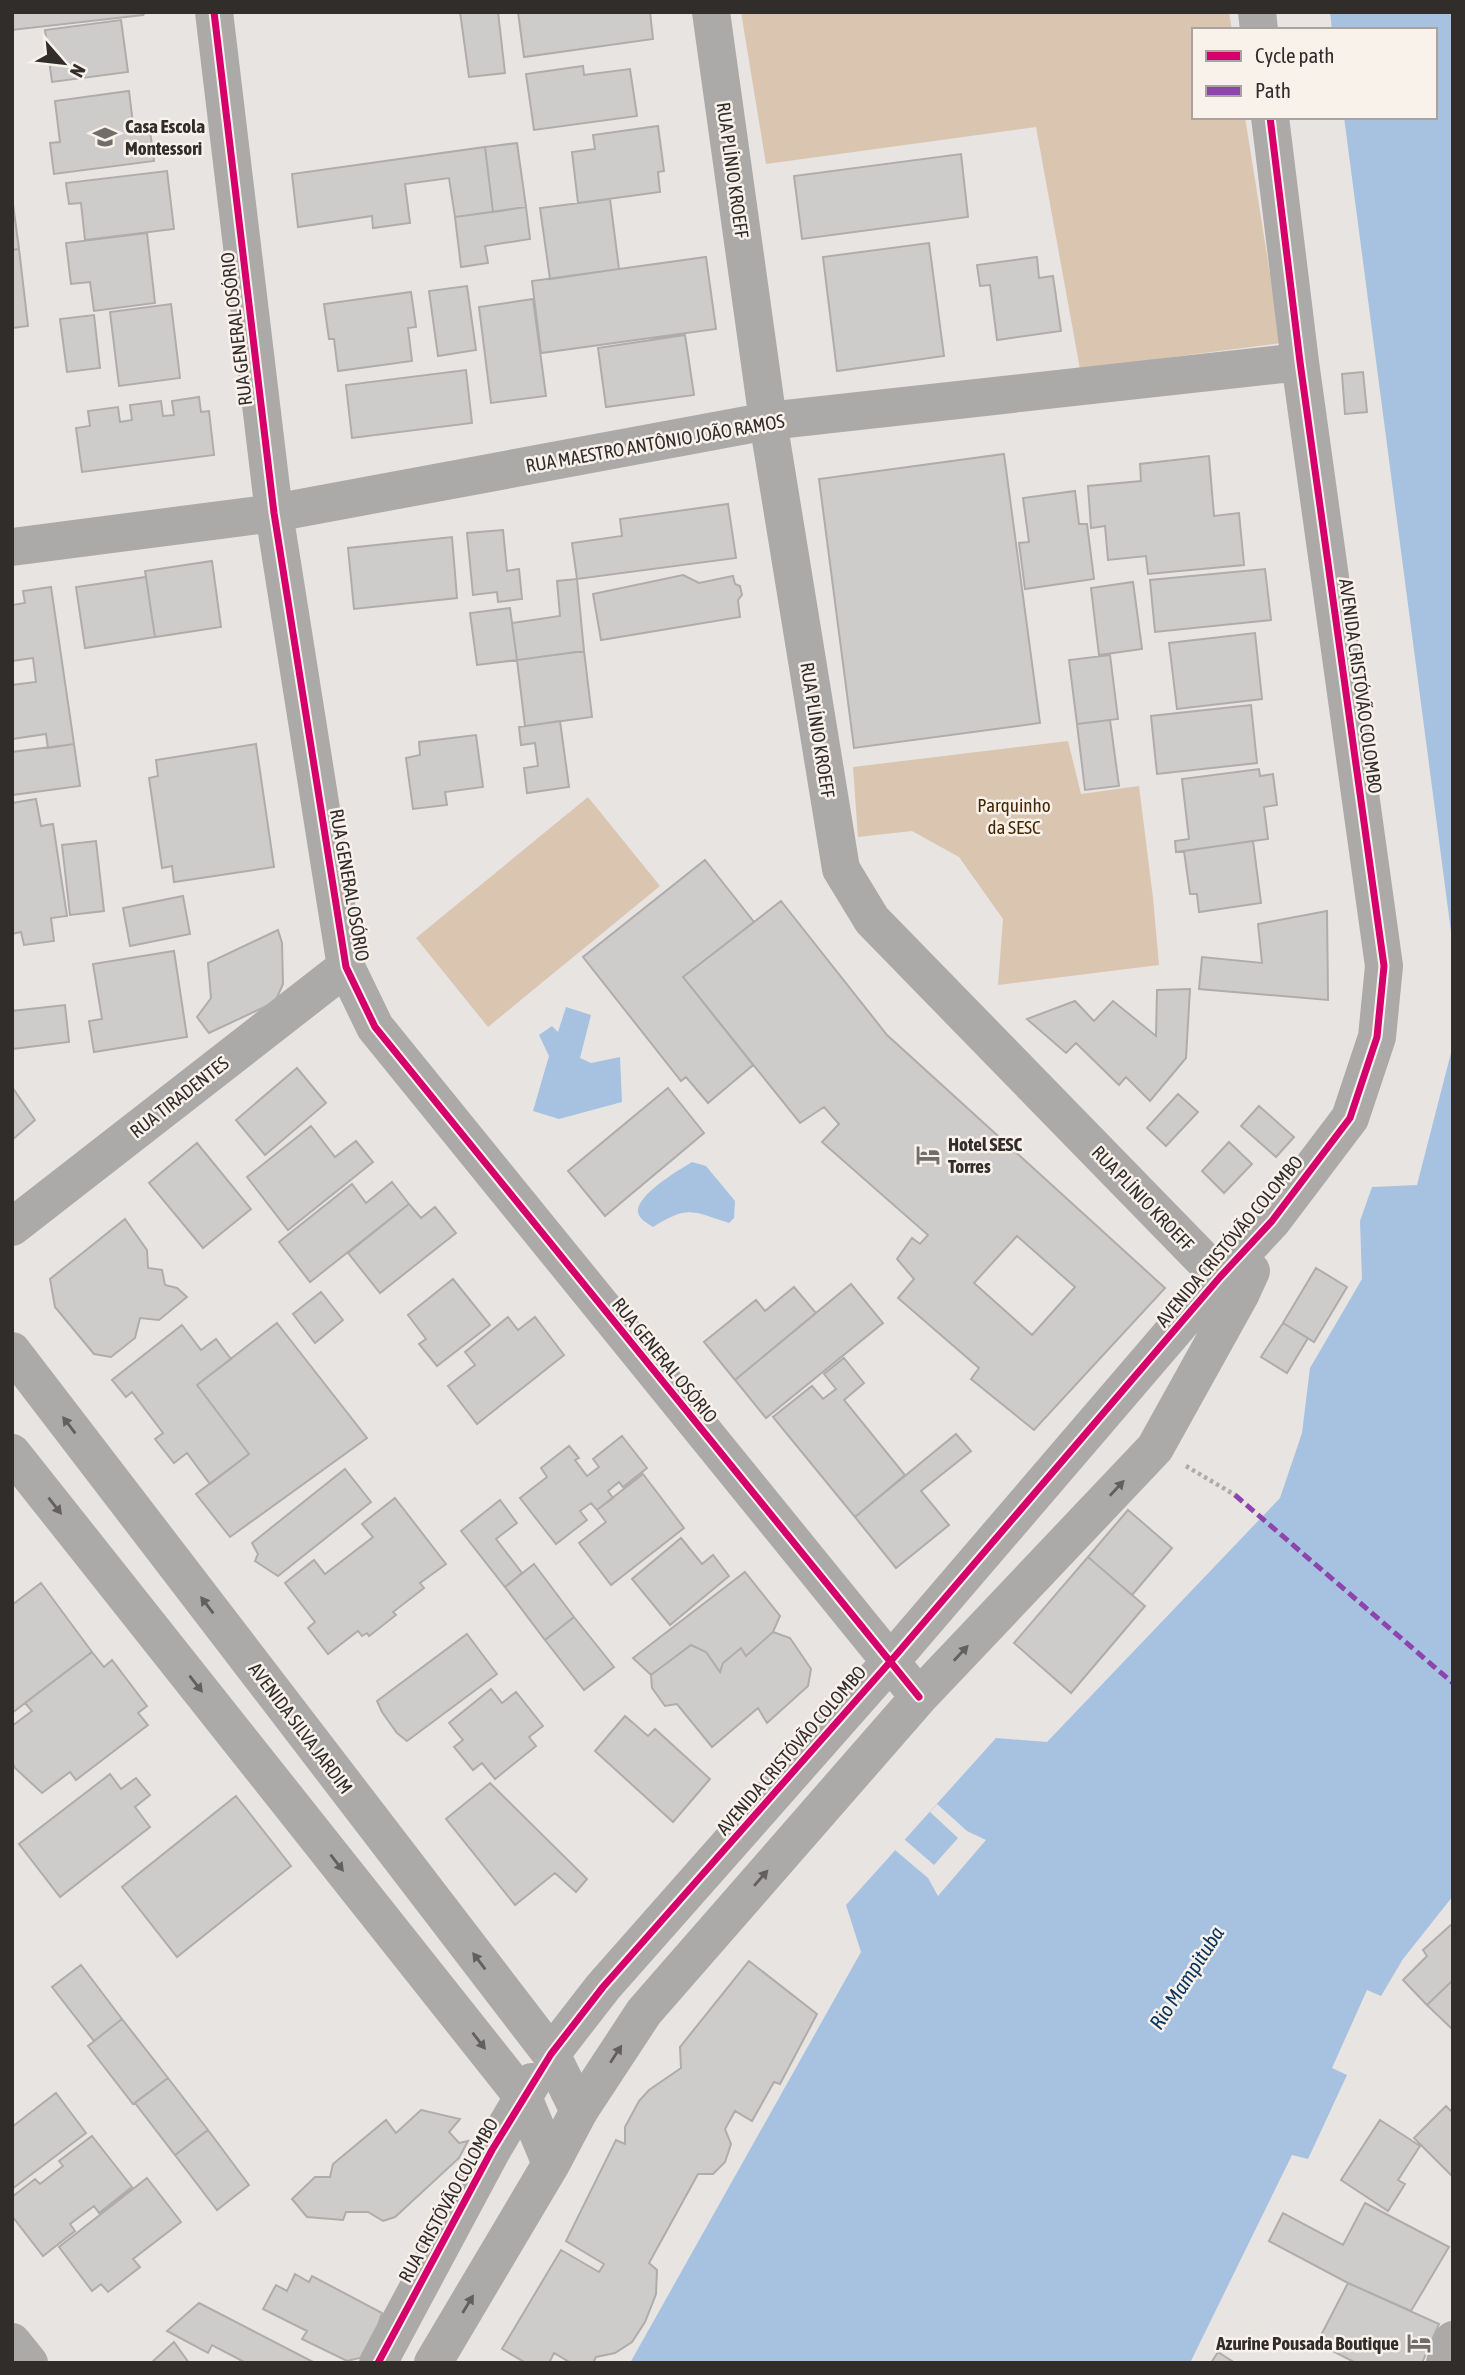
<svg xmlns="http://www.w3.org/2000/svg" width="1465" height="2375" font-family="'Asap Condensed',sans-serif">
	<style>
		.green { fill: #dac5b1 }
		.water { fill: #a6c2e0 }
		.pier { fill: #e8e4e1 }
		.building { fill: #cecccb; stroke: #b0acac; stroke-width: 2; fill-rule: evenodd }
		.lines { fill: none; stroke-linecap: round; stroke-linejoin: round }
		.path { stroke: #adacab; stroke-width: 4.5; stroke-dasharray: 3.5 3.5; stroke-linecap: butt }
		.minor { stroke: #aca9a9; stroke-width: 38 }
		.tertiary { stroke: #aca9a9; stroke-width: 38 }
		.quiet { stroke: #8e44ad; stroke-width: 5; stroke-dasharray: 10 5; stroke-linecap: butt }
		.cycleway-casing { stroke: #f8f2eb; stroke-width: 11 }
		.cycleway { stroke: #d6006c; stroke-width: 7 }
		.oneway { fill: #625f5d }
		.labels { text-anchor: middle; stroke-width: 5; stroke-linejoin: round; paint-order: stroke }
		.poi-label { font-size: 19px; font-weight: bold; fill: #302d2b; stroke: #f8f2eb; text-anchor: start }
		.street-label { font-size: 19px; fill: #302d2b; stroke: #f8f2eb }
		.park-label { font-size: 19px; fill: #452802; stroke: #f8f2eb }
		.water-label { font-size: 21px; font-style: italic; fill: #08355e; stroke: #f8f2eb }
	</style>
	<rect width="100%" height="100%" fill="#e8e4e1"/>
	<path class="green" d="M741,12H1229L1232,30H1194V117H1245L1281,343L1080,369L1036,127L766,164Z
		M1068,741L1081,794L1139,786L1153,898L1159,965L998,985L1003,919L959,857L912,831L858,837L853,767Z
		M588,797L660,886L488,1027L416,938Z"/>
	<path class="water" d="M1330,12H1453V947L1344,117H1435V30H1332Z
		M566,1007L591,1015L580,1058L591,1063L620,1057L622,1102L559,1119L533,1111L549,1056L539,1035L552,1026L558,1032Z
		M1453,1045V1896L1403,1959L1381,1996L1367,1990L1332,2068L1347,2075L1308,2159L1292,2155L1190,2363H630L861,1952L846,1905L996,1738L1047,1742L1280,1498L1302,1433L1310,1368L1362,1279L1360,1221L1372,1187L1417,1185Z
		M692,1162L706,1166L735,1201L734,1218L729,1223C692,1211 688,1205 653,1227C647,1223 639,1219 638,1212C636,1195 679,1170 692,1162Z"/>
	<path class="pier" d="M937,1804L967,1831L986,1840L938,1896L928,1878L895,1850L904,1839L934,1865L958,1838L930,1812Z"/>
	<path class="building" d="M12,12H146L143,15L12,30Z
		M460,12H498L505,73L469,77Z
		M518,12H650L653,39L524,57Z
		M121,20L128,72L52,82L45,30Z
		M583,66L584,75L630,69L637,116L534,130L526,74Z
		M129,91L134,132L150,130L154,161L54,174L50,143L60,142L55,101Z
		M658,126L664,171L658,172L660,192L578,203L572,152L595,149L593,135Z
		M517,143L526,207L493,212L485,147Z
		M485,147L493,212L455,217L449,178L405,184L410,223L373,228L372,216L298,227L292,174Z
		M961,154L968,217L802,239L794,176Z
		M167,171L174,229L85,240L81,203L69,204L66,183Z
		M12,197L19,249L12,250Z
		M610,199L619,269L550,279L540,208Z
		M526,207L530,239L485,246L488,263L461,267L455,217Z
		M147,233L155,303L94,311L90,282L71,284L66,243Z
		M929,243L944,356L837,371L823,257Z
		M19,249L28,326L12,328V250Z
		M706,257L716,329L541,353L532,281Z
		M1037,257L1039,278L1053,276L1061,331L997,340L990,285L980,286L977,265Z
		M467,286L476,350L438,356L429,291Z
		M411,292L416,327L408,328L412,361L338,371L334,339H329L324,304Z
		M533,299L546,396L491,403L479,307Z
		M171,304L180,378L119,386L110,312Z
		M94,315L100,368L67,372L60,319Z
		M685,335L694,395L606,407L598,348Z
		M466,370L472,423L352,438L346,385Z
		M1363,372L1367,412L1345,414L1342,374Z
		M199,397L201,412L209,411L214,455L82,472L76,428L90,426L88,411L118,407L120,422L132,420L130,405L161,401L163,416L174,415L172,401Z
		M1004,454L1040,723L854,748L819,479Z
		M1209,456L1214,516L1239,513L1244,565L1148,574L1146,556L1108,560L1105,526L1091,528L1088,486L1141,481L1140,464Z
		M1075,491L1079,524H1087L1094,579L1025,589L1019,543L1029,542L1023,498Z
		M728,504L736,558L577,579L572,543L622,536L620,519Z
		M503,530L507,571L519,569L522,599L498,602L497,592L473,595L467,533Z
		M452,537L457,598L354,609L348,548Z
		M212,561L221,627L155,637L145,571Z
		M1265,569L1271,620L1155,632L1150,580Z
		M683,575L699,583L733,576L735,584L740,586L742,595L738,600L740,617L601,640L593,594Z
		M146,577L155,637L85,648L76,587Z
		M577,579L584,651L517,660L512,623L560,616L557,581Z
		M1133,582L1142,649L1099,655L1091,588Z
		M51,587L74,744L48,748L46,734L12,739V685L36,682L33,658L12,661V605L25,603L23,591Z
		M510,608L517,660L477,665L470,613Z
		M1255,633L1262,699L1177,709L1169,643Z
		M584,651L592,717L525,726L517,660Z
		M1110,655L1118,719L1077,724L1069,660Z
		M1251,705L1257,763L1157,774L1151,716Z
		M1110,720L1119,786L1085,790L1077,724Z
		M560,721L569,787L527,793L524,768L538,766L535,743L521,745L519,727Z
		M476,735L483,787L445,792L447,805L413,809L406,758L420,755L419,742Z
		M74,744L80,786L12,795V752Z
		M256,744L274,867L174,882L172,866L162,868L149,778L158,776L156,760Z
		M1259,769L1260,776L1273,774L1277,805L1264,807L1268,839L1176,852L1175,841L1189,839L1182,779Z
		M36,799L41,826L53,824L67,916L51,918L54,941L24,945L21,932L12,934V803Z
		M96,841L104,911L70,915L62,845Z
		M1253,841L1261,903L1199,912L1197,894H1190L1184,851Z
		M705,860L754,922L683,977L753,1065L708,1103L686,1077L681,1081L583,957Z
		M183,896L190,934L130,946L123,908Z
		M781,901L887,1035L1165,1288L1034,1430L971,1379L979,1368L898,1298L914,1279L897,1259L912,1238L920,1244L928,1235L822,1142L839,1124L824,1107L800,1123L683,977ZM1017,1236L1075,1287L1032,1335L974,1283Z
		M1327,911L1328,1000L1199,989L1202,957L1262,963L1258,924Z
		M278,930L282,943L283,984L275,1002L209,1033L197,1017L211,998L208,963Z
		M174,951L187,1037L94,1052L89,1021L102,1019L93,964Z
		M1190,989L1186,1058L1150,1101L1126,1077L1119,1085L1076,1043L1066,1053L1027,1019L1075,1001L1094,1021L1113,1001L1156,1036L1157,990Z
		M65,1005L69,1042L12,1049V1011Z
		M297,1068L326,1103L265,1155L236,1120Z
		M12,1087L35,1120L12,1140Z
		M668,1088L704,1133L605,1216L568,1171Z
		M1178,1094L1198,1112L1166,1146L1147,1128Z
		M1259,1106L1294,1137L1276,1157L1241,1126Z
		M311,1126L335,1157L356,1141L373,1162L288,1230L247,1177Z
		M1229,1142L1252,1164L1224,1193L1202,1171Z
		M197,1143L251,1209L203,1248L149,1183Z
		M392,1182L409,1204L310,1282L279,1242L352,1184L366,1203Z
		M409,1204L421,1218L435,1207L456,1233L380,1293L348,1253Z
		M125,1219L147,1250L148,1268L162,1270L165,1285L177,1288L187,1297L159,1320L140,1318L135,1338L111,1357L94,1354L55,1307L50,1279Z
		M1316,1268L1347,1287L1314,1342L1283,1323Z
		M453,1279L490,1325L437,1366L419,1344L426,1339L408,1315Z
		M851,1284L883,1323L766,1418L735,1380Z
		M794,1287L816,1313L735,1380L704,1342L756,1300L765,1311Z
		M321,1292L343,1320L315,1343L293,1314Z
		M508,1317L518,1330L535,1317L564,1355L477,1424L448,1386L475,1365L465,1352Z
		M277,1323L367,1438L230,1537L196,1494L249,1454L197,1385Z
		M1283,1323L1308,1338L1287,1373L1261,1357Z
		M182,1325L201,1350L216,1339L231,1359L197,1385L249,1454L210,1484L187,1453L174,1463L155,1439L163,1433L132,1392L126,1397L112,1380Z
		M844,1358L864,1383L844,1400L905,1475L855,1517L773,1417L812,1386L823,1399L836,1389L824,1374Z
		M956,1434L971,1451L921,1491L949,1525L896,1568L855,1517Z
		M622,1436L647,1468L623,1487L619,1482L608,1491L613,1498L597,1510L591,1503L580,1511L587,1520L556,1544L520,1498L547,1477L541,1468L569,1446L579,1458L575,1460L587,1476L599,1467L593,1459Z
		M345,1469L371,1502L278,1576L255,1561L258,1554L252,1543Z
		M643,1474L684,1528L611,1585L579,1543L606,1522L597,1510Z
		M395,1498L446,1564L420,1583L424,1588L393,1612L396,1615L369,1636L367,1633L362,1636L358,1631L328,1654L308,1628L315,1622L285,1583L314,1560L325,1574L373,1537L362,1524Z
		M500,1500L517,1523L496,1539L522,1573L505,1587L461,1531Z
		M1128,1510L1172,1548L1132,1595L1088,1557Z
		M681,1538L702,1564L713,1555L729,1576L670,1625L632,1579Z
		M1088,1557L1145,1606L1071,1693L1014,1643Z
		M534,1564L574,1617L545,1640L505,1587Z
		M745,1572L780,1616L773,1632L746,1656L741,1648L723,1663L720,1672L706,1652L691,1645L651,1675L633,1658Z
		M41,1583L92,1652L12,1713V1605Z
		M574,1617L614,1667L584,1690L545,1640Z
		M773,1632L790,1638L811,1669L808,1686L767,1723L758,1708L712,1747L677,1704L665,1706L652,1688L651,1675L691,1645L706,1652L720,1672L723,1663L741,1648L746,1656Z
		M467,1634L497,1674L407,1741L397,1733L382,1712L377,1701Z
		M92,1652L104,1667L112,1660L147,1706L138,1713L148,1725L76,1780L70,1772L42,1793L15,1768L12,1762V1726L32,1711L25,1703Z
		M491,1689L502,1703L516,1692L543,1726L529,1737L536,1746L495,1779L482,1763L473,1770L454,1747L463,1740L449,1723Z
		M625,1716L648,1736L655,1729L710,1779L673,1822L595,1751Z
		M110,1774L121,1789L136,1778L150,1795L135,1807L150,1827L60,1897L19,1844Z
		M490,1783L587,1879L576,1892L555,1873L515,1905L446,1819Z
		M236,1796L291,1866L177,1957L122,1887Z
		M1453,1923V1980L1427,2005L1403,1980L1427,1956L1423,1950Z
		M749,1961L817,2014L780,2084L774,2082L752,2121L735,2111L725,2129L731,2144L725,2162L713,2174H698L649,2263L657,2270L656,2294L645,2322L632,2342L615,2353L596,2357L593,2363H571L554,2353L549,2363H526L502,2349L561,2250L599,2272L604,2264L566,2241L616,2140L625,2144V2127L639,2101L649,2090L681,2068L680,2047Z
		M81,1965L122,2019L94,2041L52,1987Z
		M1453,1980V2030L1427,2005Z
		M122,2019L168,2078L133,2104L88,2046Z
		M168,2078L208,2130L175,2155L135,2103Z
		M56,2093L86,2133L12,2189V2127Z
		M1446,2106L1453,2113V2177L1414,2138Z
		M421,2110L460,2119L449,2132L459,2143L468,2141L459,2158L395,2217L383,2221L368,2212H346L343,2220L307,2217L292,2199L315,2177H330L333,2164L386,2120L396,2133Z
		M1380,2120L1420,2146L1398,2180L1405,2184L1388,2211L1341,2180Z
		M208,2130L249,2185L217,2210L175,2155Z
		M92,2136L132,2187L99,2213L94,2206L70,2224L75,2231L43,2256L12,2216V2197L35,2179L40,2184L63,2166L59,2161Z
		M147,2178L181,2222L133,2259L140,2267L108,2292L101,2284L92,2291L59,2247Z
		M1365,2203L1449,2247L1411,2311L1348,2283L1269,2241L1283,2213L1343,2245Z
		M295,2274L309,2282L312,2276L382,2313L368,2356L347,2361L302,2339L307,2331L263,2309L276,2285L287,2291Z
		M1348,2283L1439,2324L1422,2363H1356L1317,2343Z
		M199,2303L315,2363H246L212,2345L208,2353L167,2331Z
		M174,2342L189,2363H151Z
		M1218,2352L1235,2363H1211Z"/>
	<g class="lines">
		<path class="path" d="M1186,1466L1235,1495"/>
		<path class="minor" d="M214,12L274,513L346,967L375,1027L919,1697
			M711,12L768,421L841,869L872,920L1220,1277L1239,1293
			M1257,12L1259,30
			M12,547L274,513L768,421L1300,362
			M12,1227L346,967
			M551,2054L603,1987L890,1662L1220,1277L1272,1221L1350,1118L1377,1037L1384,966L1300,362L1270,117
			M579,2111L644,2012L919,1697L1155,1448L1240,1295L1251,1271
			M12,2342L29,2363"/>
		<path class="tertiary" d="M12,1351L551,2054L579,2111L551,2164L433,2363
			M12,1453L523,2097L551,2164
			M378,2363L492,2150L532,2082
			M1445,2363L1453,2340"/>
		<path class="quiet" d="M1235,1495L1453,1683"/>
		<g class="cycleway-casing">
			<path id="cycleway" d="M214,12L274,513L346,967L375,1027L919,1697
				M378,2363L492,2150L551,2054L603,1987L890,1662L1220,1277L1272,1221L1350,1118L1377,1037L1384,966L1300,362L1270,117"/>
		</g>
		<use href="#cycleway" class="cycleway"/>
	</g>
	<defs><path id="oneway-solid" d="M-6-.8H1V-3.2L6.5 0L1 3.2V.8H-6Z" transform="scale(1.75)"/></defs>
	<g class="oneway">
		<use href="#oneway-solid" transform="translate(69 1425) rotate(-127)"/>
		<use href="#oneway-solid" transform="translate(1117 1488) rotate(-47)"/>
		<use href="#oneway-solid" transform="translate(55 1506) rotate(52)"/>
		<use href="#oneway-solid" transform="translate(207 1605) rotate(-127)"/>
		<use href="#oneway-solid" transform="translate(961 1653) rotate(-47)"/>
		<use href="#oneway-solid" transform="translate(196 1684) rotate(52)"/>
		<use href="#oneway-solid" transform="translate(337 1863) rotate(52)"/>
		<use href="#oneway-solid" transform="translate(761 1878) rotate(-49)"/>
		<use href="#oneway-solid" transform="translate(479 1961) rotate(-127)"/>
		<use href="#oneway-solid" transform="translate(479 2041) rotate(52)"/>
		<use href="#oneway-solid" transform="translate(616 2054) rotate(-57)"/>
		<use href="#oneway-solid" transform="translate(468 2304) rotate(-59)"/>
	</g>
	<defs>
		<g id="school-bare" transform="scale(1.89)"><path d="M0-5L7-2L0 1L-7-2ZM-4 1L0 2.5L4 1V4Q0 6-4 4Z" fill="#706d6b" stroke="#f8f2eb" stroke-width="2.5" paint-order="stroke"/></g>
		<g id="hotel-bare" transform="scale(1.89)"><path d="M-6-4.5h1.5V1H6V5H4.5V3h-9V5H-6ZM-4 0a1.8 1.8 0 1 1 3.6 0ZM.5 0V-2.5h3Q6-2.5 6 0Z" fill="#706d6b" stroke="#f8f2eb" stroke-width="2.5" paint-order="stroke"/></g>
	</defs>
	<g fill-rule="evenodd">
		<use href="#school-bare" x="105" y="137"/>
		<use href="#hotel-bare" x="928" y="1155"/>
		<use href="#hotel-bare" x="1419" y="2343"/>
	</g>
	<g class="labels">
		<g class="poi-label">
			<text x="125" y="133">Casa Escola<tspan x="125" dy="22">Montessori</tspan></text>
			<text x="948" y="1151">Hotel SESC<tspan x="948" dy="22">Torres</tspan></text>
			<text x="1399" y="2350" text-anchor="end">Azurine Pousada Boutique</text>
		</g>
		<g class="street-label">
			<text transform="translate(733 170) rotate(82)" y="7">RUA PLÍNIO KROEFF</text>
			<text transform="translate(236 329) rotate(-97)" y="7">RUA GENERAL OSÓRIO</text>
			<text transform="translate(655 443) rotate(-10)" y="7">RUA MAESTRO ANTÔNIO JOÃO RAMOS</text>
			<text transform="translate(1361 686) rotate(82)" y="7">AVENIDA CRISTÓVÃO COLOMBO</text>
			<text transform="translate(818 730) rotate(81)" y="7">RUA PLÍNIO KROEFF</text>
			<text transform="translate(350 885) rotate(80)" y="7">RUA GENERAL OSÓRIO</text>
			<text transform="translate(179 1097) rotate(-38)" y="7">RUA TIRADENTES</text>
			<text transform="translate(1143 1198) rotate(46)" y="7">RUA PLÍNIO KROEFF</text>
			<text transform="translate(1229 1241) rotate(-50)" y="7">AVENIDA CRISTÓVÃO COLOMBO</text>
			<text transform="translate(665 1360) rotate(51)" y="7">RUA GENERAL OSÓRIO</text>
			<text transform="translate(301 1728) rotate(53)" y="7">AVENIDA SILVA JARDIM</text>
			<text transform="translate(791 1750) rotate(-49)" y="7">AVENIDA CRISTÓVÃO COLOMBO</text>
			<text transform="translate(448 2200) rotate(-61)" y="7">RUA CRISTÓVÃO COLOMBO</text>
		</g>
		<g class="park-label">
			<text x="1014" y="812">Parquinho<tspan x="1014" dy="22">da SESC</tspan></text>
		</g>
		<g class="water-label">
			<text transform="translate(1187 1978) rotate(-57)" y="7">Rio Mampituba</text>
		</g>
	</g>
	<rect width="1465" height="2375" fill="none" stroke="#302d2b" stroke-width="28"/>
	<rect x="1192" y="28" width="245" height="91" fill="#f8f2eb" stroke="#a8a39e" stroke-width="2"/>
	<rect x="1206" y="51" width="35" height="10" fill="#d6006c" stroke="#a8a39e" stroke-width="2"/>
	<text x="1255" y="63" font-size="21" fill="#302d2b">Cycle path</text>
	<rect x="1206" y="86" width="35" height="10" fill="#8e44ad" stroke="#a8a39e" stroke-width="2"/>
	<text x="1255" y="98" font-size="21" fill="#302d2b">Path</text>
	<g transform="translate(63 63) rotate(118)" stroke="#f8f2eb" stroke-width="5" paint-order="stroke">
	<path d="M0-5L12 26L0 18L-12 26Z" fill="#302d2b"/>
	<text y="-10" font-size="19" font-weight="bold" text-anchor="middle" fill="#302d2b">N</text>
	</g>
</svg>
